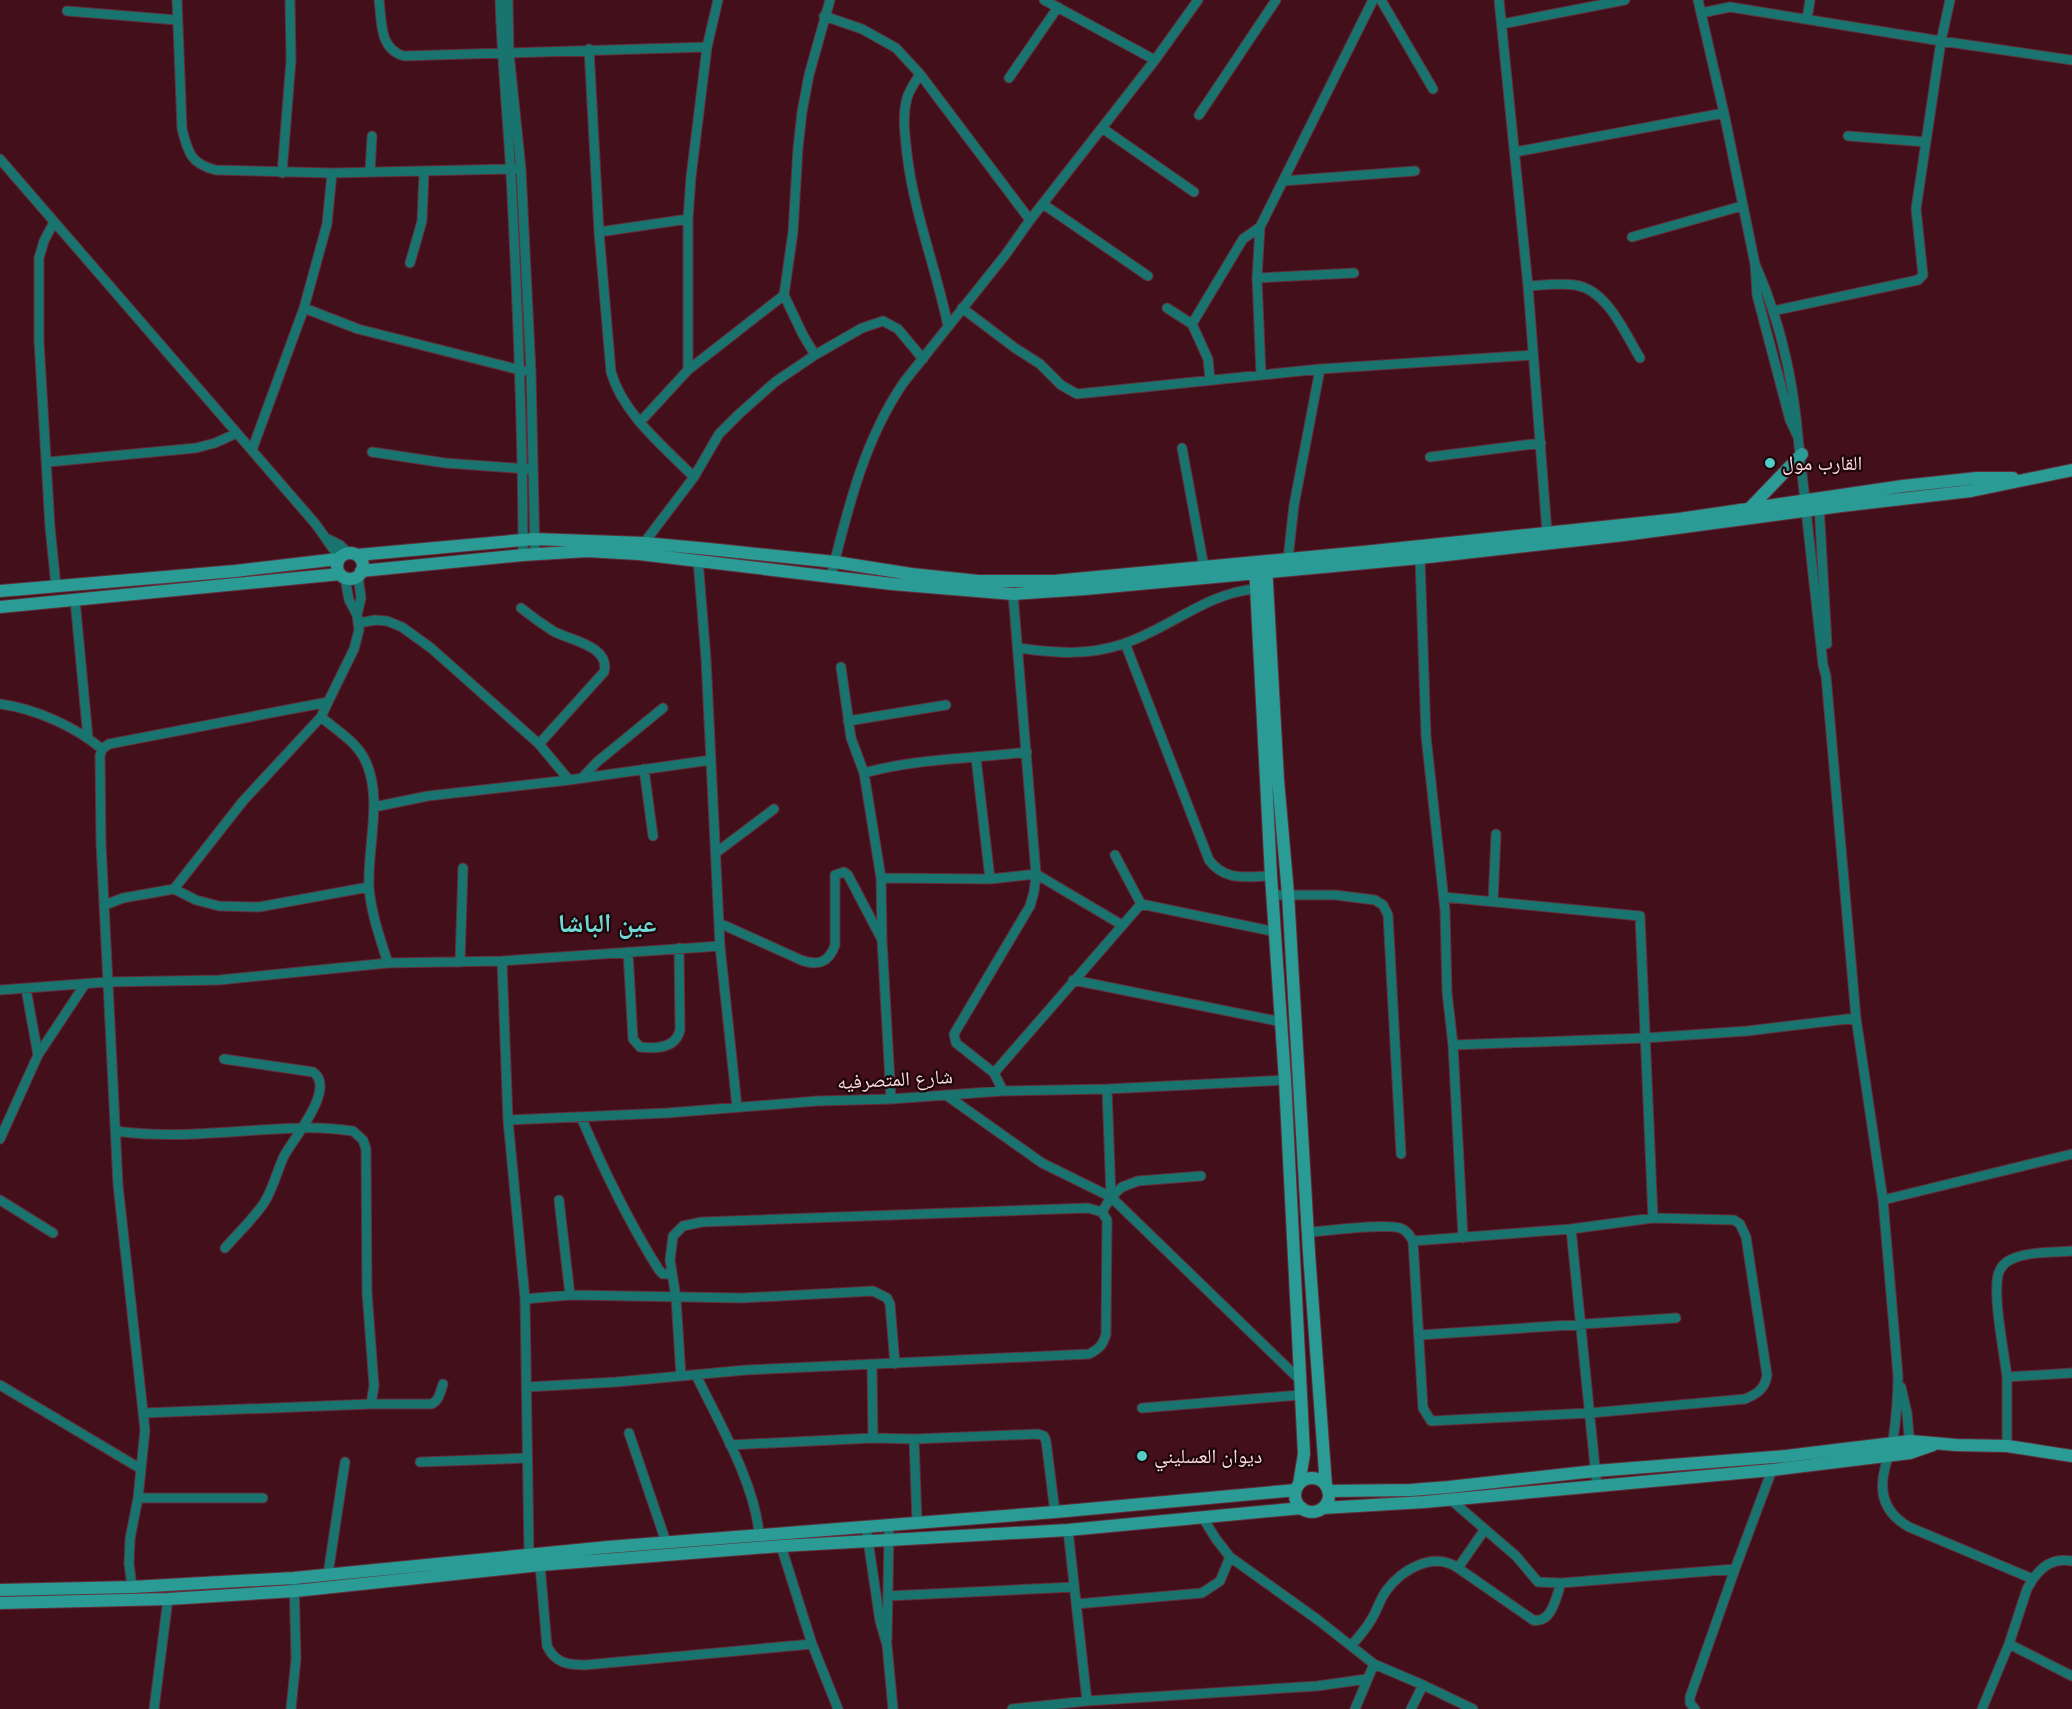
<svg xmlns="http://www.w3.org/2000/svg" width="2072" height="1709" font-family="'Golos Text','Noto Naskh Arabic',sans-serif">
	<style>
		.lines { fill: none; stroke-linecap: round; stroke-linejoin: round }
		.street-casing { stroke: #612f3a; stroke-width: 11 }
		.secondary-casing { stroke: #612f3a; stroke-width: 14 }
		.street { stroke: #19736f; stroke-width: 9 }
		.secondary { stroke: #2b9b96; stroke-width: 12 }
		.poi-dot { fill: #54cdc7; stroke: #1c060a; stroke-width: 2 }
		.labels { text-anchor: middle; stroke-width: 4.5; stroke-linejoin: round; paint-order: stroke }
		.poi-label { font-size: 20px; fill: #fddade; stroke: #1c060a; text-anchor: start }
		.street-label { font-size: 20px; fill: #fddade; stroke: #1c060a }
		.district-label { font-size: 26px; font-weight: bold; fill: #6fdad4; stroke: #1c060a }
	</style>
	<rect width="100%" height="100%" fill="#430f1b"/>
	<g class="lines">
		<g class="street-casing">
			<path id="street" d="M177,0L182,129C188,153 191,164 216,170L332,173L515,169
				M379,0C382,22 379,49 404,56L707,47
				M500,0C502,65 509,130 512,195C518,315 523,435 523,555
				M508,0L509,53L521,169L531,372L535,554
				M1044,0L1155,60
				M1381,0L1433,89
				M1499,0L1528,286L1547,532
				M1698,0L1724,113L1755,264L1757,295L1790,420L1797,435
				M67,11L177,20
				M1701,13L1730,7L1941,41L2072,60
				M824,16L862,29L896,48L920,74L1030,220
				M1807,19L1810,0
				M1502,24L1625,0
				M589,49L599,232L611,372C623,414 664,447 694,477
				M920,74C915,82 910,89 907,98C902,117 905,135 907,154C914,213 936,268 948,326
				M1009,78L1058,7
				M1199,115L1276,0
				M1102,128L1194,192
				M1848,136L1926,142
				M1515,152L1724,113
				M0,159L313,521C323,533 330,546 340,558
				M370,171L372,136
				M282,173L291,60L290,0
				M1283,181L1415,171
				M1043,204L1148,276
				M54,222L44,241L39,258V341L50,527L56,586
				M599,232L688,219
				M1632,237L1742,206
				M410,263L422,221L424,173
				M1257,278L1354,273
				M1528,286C1543,285 1560,283 1575,285C1608,290 1625,334 1640,358
				M304,308L358,329L524,371
				M962,308L1015,348L1040,364L1061,385L1077,394L1320,369L1532,355
				M1167,308L1192,324L1208,359L1210,380
				M1773,311L1918,280L1923,275L1916,209L1941,41L1950,0
				M1192,324L1243,239L1260,227
				M815,355L803,335L784,295L793,232L798,148L802,112L809,75L830,0
				M688,370V219L691,177L707,47L718,0
				M1261,374L1257,278L1260,227L1373,0
				M641,421L688,370L784,295
				M1182,448L1204,567
				M252,450L304,308L327,224L332,173
				M372,452L445,463L527,469
				M1430,457L1541,443
				M48,462L196,448L215,443L237,433
				M1819,505L1827,644
				M328,539L340,545L348,553
				M644,543L694,477L719,434L739,414L775,382L815,355L862,328L883,321L898,329L923,359
				M1420,558L1426,736L1445,910L1447,992L1453,1045L1463,1238
				M1288,559L1294,505L1320,369
				M698,560L706,659L720,946L737,1107
				M831,576C848,508 864,440 904,382L1006,254L1030,220L1155,60L1198,0
				M345,578L349,600L357,615
				M75,600L88,738
				M521,608C531,616 542,624 553,631C569,640 611,646 604,672L539,744
				M359,623L375,620L387,621L402,627L431,648L539,744L569,780
				M1125,643L1209,860C1225,882 1247,876 1271,876
				M1018,648C1056,653 1087,656 1123,644C1169,629 1206,593 1255,589
				M841,667L851,738L864,773C917,758 972,759 1027,752
				M0,704C36,709 74,726 102,749
				M321,717C335,729 355,741 364,758C384,795 367,847 369,887C371,913 380,938 388,963
				M848,721L946,705
				M976,758L990,879
				M644,769L653,836
				M864,773L881,878L882,940L891,1099
				M582,778L597,762L663,708
				M374,807L428,796L569,780L711,760
				M717,852L774,809
				M1115,855L1141,904L1276,932
				M881,878L990,879L1036,874L1122,925
				M174,889L243,801L321,717L328,702
				M1272,895H1335L1375,900L1383,905L1388,915L1401,1154
				M1444,897L1640,916L1653,1218
				M1493,902L1496,834
				M105,905L123,898L174,889L196,900L219,906L259,907L369,887
				M719,923L801,960C817,966 829,963 835,945V875L844,872L848,875L881,938
				M628,952L633,1039L640,1047C656,1049 676,1048 680,1030L679,948
				M502,961L508,1120L525,1299L529,1555
				M460,962L463,868
				M1073,980L1282,1022
				M26,989L38,1055
				M0,990L107,982L219,980L388,963L502,961L720,946
				M1856,1018L1883,1200L1898,1376C1898,1398 1896,1419 1893,1441C1892,1451 1887,1458 1885,1468C1878,1494 1886,1514 1909,1527L2033,1579C2043,1565 2054,1558 2072,1561
				M1453,1045L1645,1038L1747,1031L1856,1018L1826,676L1823,665C1815,589 1806,513 1798,437C1793,378 1779,318 1755,264
				M224,1059L313,1072C337,1088 293,1139 284,1156C277,1171 273,1189 264,1203C253,1219 238,1233 225,1248
				M994,1073L1141,904
				M1003,1091L994,1073L956,1043L954,1034L1030,906L1034,892L1036,874L1013,594
				M946,1095L1042,1163L1111,1197L1300,1380
				M581,1117C604,1171 628,1221 659,1270L663,1274H672
				M508,1120L667,1113L817,1101L891,1099L1003,1091L1107,1089L1285,1080
				M116,1131C177,1140 241,1129 302,1128C319,1127 336,1129 353,1131L363,1140L366,1149L367,1292L374,1386L371,1404
				M0,1139L38,1055L85,984
				M1111,1197L1122,1187L1138,1181L1201,1176
				M0,1200L53,1233
				M559,1200L570,1295
				M1883,1200L2072,1154
				M1571,1229L1597,1487
				M1309,1232C1329,1231 1384,1223 1400,1228C1407,1230 1410,1236 1413,1241L1423,1408L1431,1421L1590,1413L1745,1399C1757,1394 1765,1389 1767,1375L1746,1237L1740,1224L1734,1220L1653,1218L1571,1229L1413,1241
				M525,1299L570,1295L742,1298L873,1291L887,1298L890,1304L895,1364
				M1420,1335L1676,1318
				M872,1366L873,1438
				M696,1375C718,1421 755,1483 759,1534
				M681,1376L676,1298L670,1260L673,1236L683,1226L702,1222L1088,1208L1102,1212
				M2007,1377C2004,1351 1993,1299 1998,1275C2000,1267 2005,1262 2012,1259C2030,1251 2053,1253 2072,1251
				M0,1385L141,1469
				M527,1387L616,1382L746,1370L1089,1354C1099,1349 1103,1345 1106,1334L1107,1220L1102,1212L1111,1197L1107,1089
				M1901,1387L1907,1413L1910,1447
				M1142,1408L1300,1395
				M144,1413L371,1404H431C439,1401 440,1393 443,1384
				M629,1433L666,1542
				M914,1439L917,1522
				M730,1445L873,1438L914,1439L1038,1434L1044,1436L1046,1441L1055,1512
				M2007,1446V1377L2072,1373
				M420,1462L527,1458
				M138,1498H263
				M1450,1499L1516,1556L1538,1582L1561,1583L1735,1569
				M1203,1518L1216,1539L1230,1557L1318,1620L1374,1664
				M866,1527L880,1621L887,1645L893,1709
				M1485,1529L1458,1568L1533,1620C1552,1624 1556,1597 1561,1583
				M1068,1530L1087,1701
				M781,1546L812,1644L838,1709
				M540,1565L547,1646C555,1663 568,1665 585,1665L812,1644
				M328,1574L345,1462
				M132,1587L129,1564L130,1539L138,1498L145,1430L118,1185L101,843L100,756L102,749L109,744L328,702L354,649L359,630L357,615L361,598L358,576
				M888,1596L1074,1587
				M1076,1604L1202,1593L1220,1581L1230,1557
				M887,1640L889,1533
				M2009,1644L2072,1676
				M1351,1646C1358,1638 1366,1629 1371,1620C1377,1611 1380,1599 1386,1591C1402,1569 1434,1551 1458,1568
				M154,1709L168,1599
				M291,1709L296,1659L294,1578
				M1012,1709L1087,1701L1317,1686L1367,1679
				M1355,1709L1374,1664L1423,1685L1473,1709
				M1411,1709L1423,1685
				M1695,1709L1690,1703V1697L1735,1569L1772,1470
				M1982,1709L2009,1644L2027,1589L2033,1579"/>
		</g>
		<g class="secondary-casing">
			<path id="secondary" d="M1749,509L1802,454
				M337 566a13 13 0 1 1 26 0a13 13 0 1 1-26 0Z
				M357,555L534,539L644,543L709,549L835,562L911,574L978,581H1054L1363,552L1679,519L1903,486L1977,478H2013
				M1266,565L1278,780L1288,894L1309,1253L1326,1486
				M1255,566L1271,876L1285,1080L1304,1454L1299,1484
				M361,571L523,555L587,551L639,554L892,584L1013,594L1085,589L1420,558L1624,535L1841,506L1971,491L2072,470
				M0,591L235,571L338,559
				M0,607L340,574
				M1295 1495a17 17 0 1 1 34 0a17 17 0 1 1-34 0Z
				M1328,1491L1411,1490L1449,1487L1595,1471L1786,1456L1910,1441L1956,1445L2007,1446L2072,1456
				M1323,1508L1424,1502L1772,1470L1910,1453L1933,1445
				M0,1590L132,1587L294,1578L608,1547L1055,1512L1296,1490
				M0,1603L168,1599L295,1591L540,1565L781,1546L1068,1530L1302,1508"/>
		</g>
		<use href="#street" class="street"/>
		<use href="#secondary" class="secondary"/>
	</g>
	<g class="poi-dot">
		<circle cx="1770" cy="463" r="6"/>
		<circle cx="1142" cy="1456" r="6"/>
	</g>
	<g class="labels">
		<g class="poi-label">
			<text x="1782" y="470">القارب مول</text>
			<text x="1154" y="1463">ديوان العسليني</text>
		</g>
		<g class="street-label">
			<text transform="translate(895 1079) rotate(-3)" y="7">شارع المتصرفيه</text>
		</g>
		<g class="district-label">
			<text x="607" y="932">عين الباشا</text>
		</g>
	</g>
</svg>
